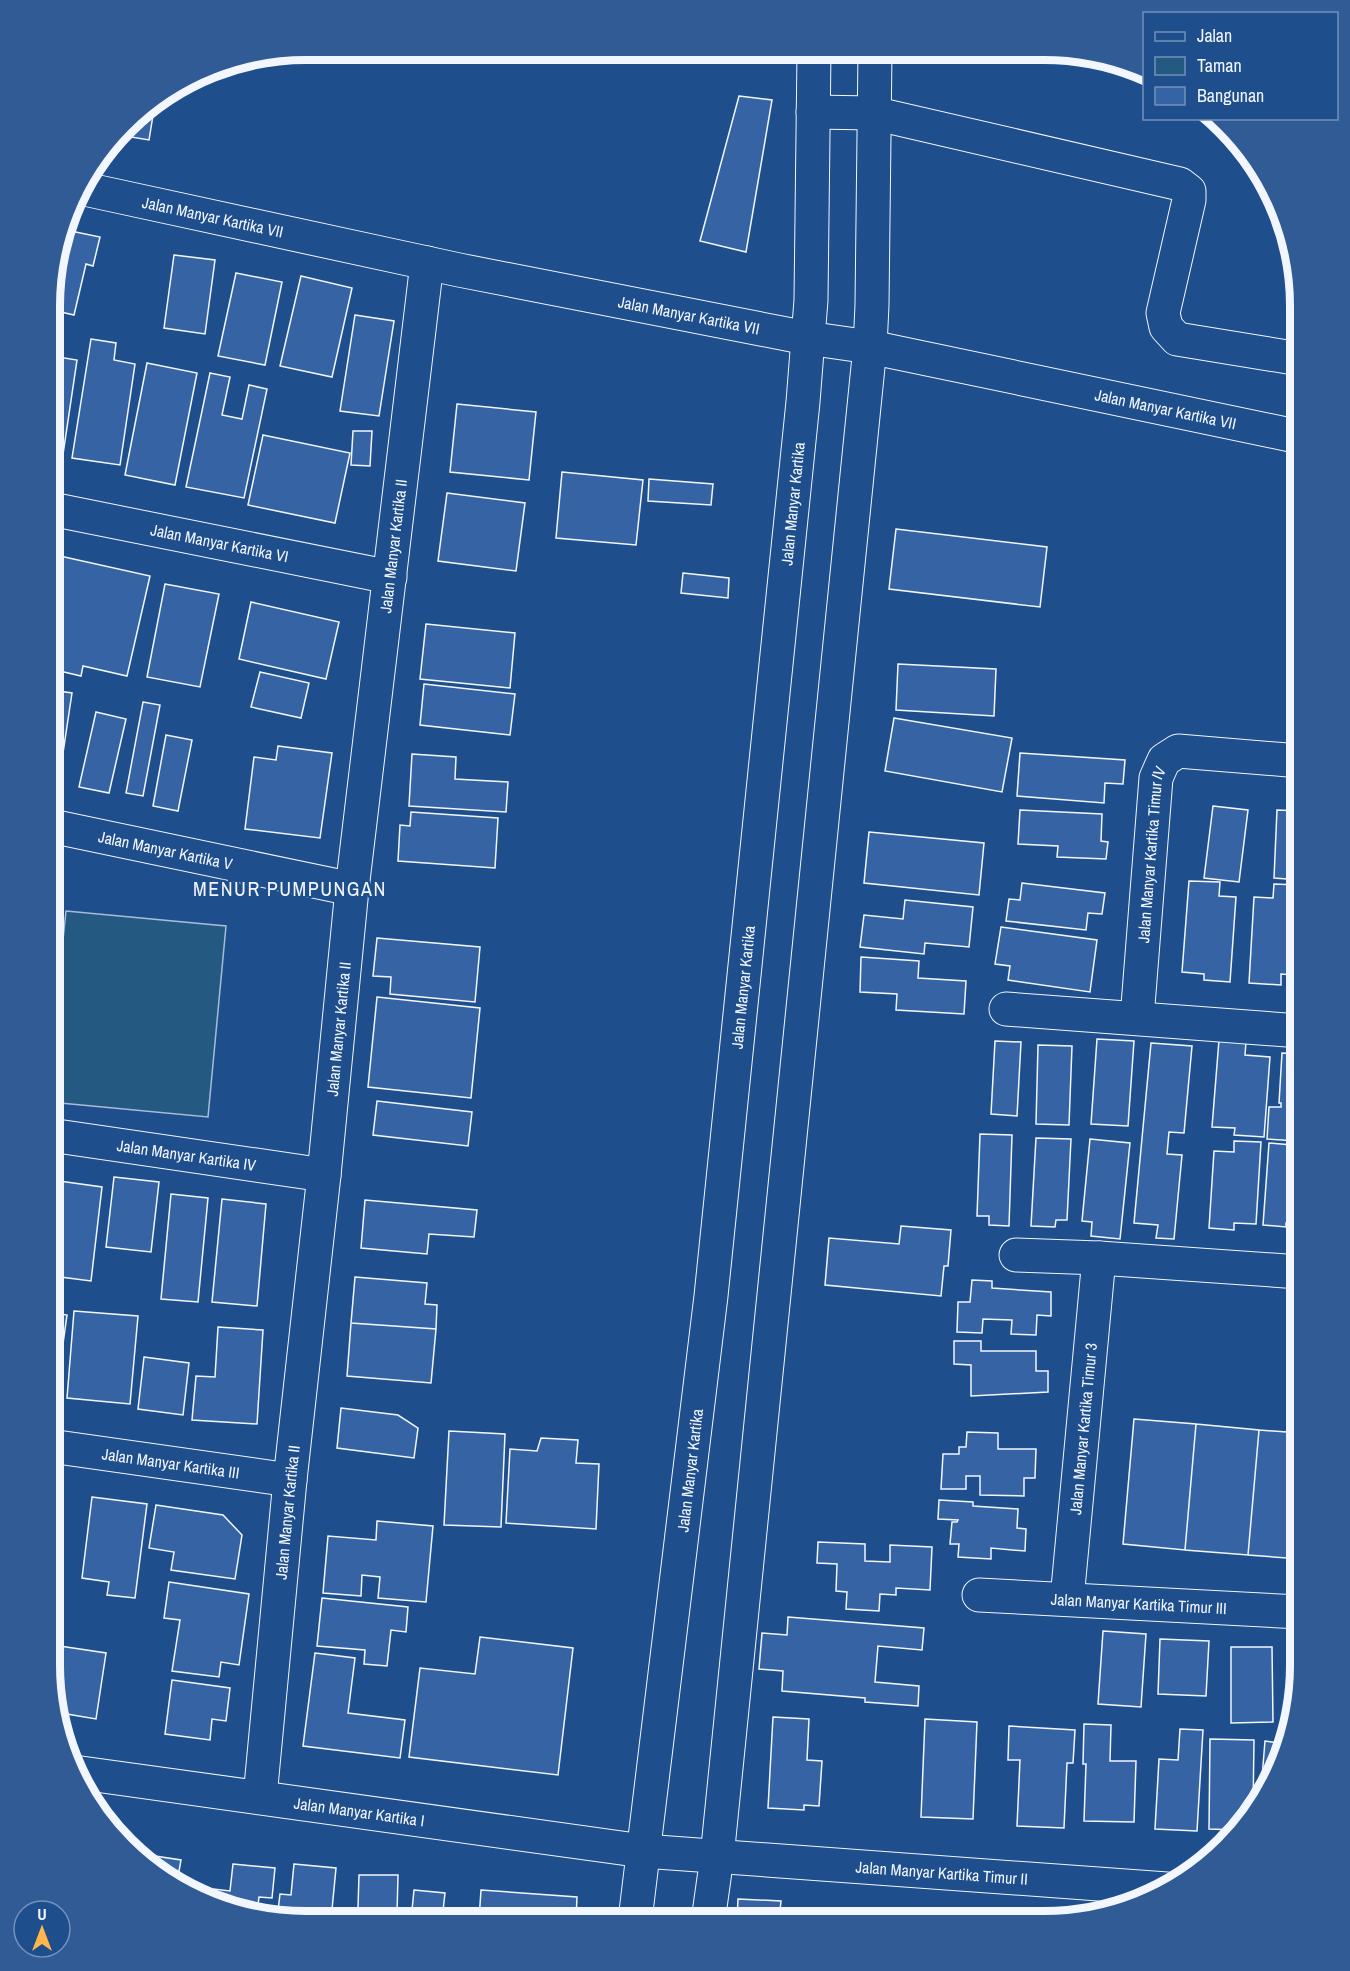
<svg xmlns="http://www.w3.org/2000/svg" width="1350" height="1971" font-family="'Archivo Narrow',sans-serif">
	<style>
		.green { fill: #245a82; stroke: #a8bbd7; stroke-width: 1.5 }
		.building { fill: #3563a3; stroke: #f2f6ff; stroke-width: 1.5 }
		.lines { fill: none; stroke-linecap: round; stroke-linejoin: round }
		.minor-casing { stroke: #f2f6ff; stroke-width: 35 }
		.minor { stroke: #1f4e8c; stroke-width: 33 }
		.labels { text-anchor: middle; stroke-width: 4.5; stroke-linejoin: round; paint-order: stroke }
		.street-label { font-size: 16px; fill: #f2f6ff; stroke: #1f4e8c }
		.quarter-label { font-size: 20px; letter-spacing: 1.5px; fill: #f2f6ff; stroke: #1f4e8c }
		.rim { fill: none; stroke: #f2f6ff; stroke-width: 8 }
	</style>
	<rect width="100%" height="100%" fill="#1f4e8c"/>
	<path class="green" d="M66,911L226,926L208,1117L50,1102V1065Z"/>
	<path class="building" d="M340,50H368L366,56Z
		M739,96L772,100L746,252L700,241Z
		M155,103L149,140L119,135L137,113Z
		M66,230L100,237L93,266L86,264L74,315L52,310V272Z
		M174,255L215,260L205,334L164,328Z
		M236,273L282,282L265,365L218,356Z
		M301,276L352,288L332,377L280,366Z
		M355,315L394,321L379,416L340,411Z
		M91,339L116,343L114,360L135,364L120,465L72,458Z
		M52,356L77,360L62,461L51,459Z
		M147,363L197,373L175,485L125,475Z
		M210,373L230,377L222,415L242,419L249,385L267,389L244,498L186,487Z
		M457,404L536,412L529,480L450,472Z
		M353,431H372L370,466L351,465Z
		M263,435L350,453L335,523L248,505Z
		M562,472L643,480L636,545L556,538Z
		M649,479L713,484L711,505L648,501Z
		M447,493L525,503L516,571L438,561Z
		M896,529L1047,547L1040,607L889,589Z
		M51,554L150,576L127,676L83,666L81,676L51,669Z
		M683,573L729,578L728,598L681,593Z
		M165,584L219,594L200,687L147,677Z
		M251,602L339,622L326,679L239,659Z
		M426,624L515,633L510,688L420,679Z
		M898,664L996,669L994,716L896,710Z
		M260,672L309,683L301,718L251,707Z
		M424,684L515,694L510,735L420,725Z
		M51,690L72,693L57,793L51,792Z
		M143,702L160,705L143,796L126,793Z
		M96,712L126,719L109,793L79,787Z
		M894,718L1012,738L1002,792L885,771Z
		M166,735L192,740L178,811L153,806Z
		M278,746L332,753L320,838L245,829L254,757L276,760Z
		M1020,753L1125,760L1123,784L1105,783L1104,803L1017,796Z
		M412,754L456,757L455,779L508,782L506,812L409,806Z
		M1213,806L1248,810L1239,882L1204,878Z
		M1020,810L1102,814L1101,841L1108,842L1106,859L1057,857L1058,846L1018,844Z
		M1277,810L1300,811V880L1274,878Z
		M411,812L498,818L495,868L398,861L400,825L410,826Z
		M869,832L984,843L979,895L864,883Z
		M51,872H54L51,890Z
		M1189,881L1220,882L1219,896L1236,897L1230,982L1204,980V974L1182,972Z
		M1022,883L1105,893L1102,914L1088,913L1086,930L1006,921L1009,899L1020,900Z
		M1274,884L1299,885L1294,975L1281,974V985L1249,983L1254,897L1273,898Z
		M905,900L973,907L969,947L925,943L924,954L860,947L864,915L903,919Z
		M1001,927L1097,940L1090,992L1008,980L1010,966L995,964Z
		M377,938L480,947L475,1002L390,994L391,977L373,976Z
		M861,957L919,961L918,978L966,981L964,1014L896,1010L897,994L860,992Z
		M377,997L480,1008L471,1098L368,1087Z
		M1097,1039L1134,1041L1128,1126L1091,1124Z
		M1219,1040L1246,1042L1245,1055L1270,1057L1264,1137L1234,1135L1235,1128L1212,1127Z
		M995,1041L1021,1042L1017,1116L991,1114Z
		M1151,1043L1192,1046L1184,1133L1169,1132L1167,1154L1182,1155L1174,1239L1156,1238L1158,1225L1134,1223Z
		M1038,1045L1072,1046L1069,1125L1036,1124Z
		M1282,1053L1300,1054V1133L1298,1132L1297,1141L1267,1139L1269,1107H1281V1103H1279Z
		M377,1101L472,1112L468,1146L373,1135Z
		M980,1134L1012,1135L1009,1226L989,1225V1216H977Z
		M1036,1138L1071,1139L1067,1220H1056L1055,1227L1031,1226Z
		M1090,1139L1130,1143L1120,1239L1091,1236L1092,1222L1082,1221Z
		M1234,1141L1261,1142L1256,1224L1234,1223V1230L1209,1228L1214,1151L1234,1152Z
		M1269,1143L1292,1145L1290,1169L1300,1170V1224L1286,1223V1227L1263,1225Z
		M114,1177L159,1182L151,1252L106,1247Z
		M59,1181L102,1187L91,1281L53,1276L55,1257L50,1256V1222L53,1223Z
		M171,1194L208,1198L198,1302L161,1299Z
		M222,1199L266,1204L257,1306L212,1302Z
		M365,1200L477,1210L474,1237L429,1234L427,1254L361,1248Z
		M901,1226L951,1230L948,1266H944L941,1296L825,1285L829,1238L899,1244Z
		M355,1277L427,1283L425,1304L437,1305L436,1329L351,1323Z
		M972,1280L992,1281V1288L1051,1292V1316L1037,1315L1036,1335L1011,1334L1012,1320L983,1319L982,1333L957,1332L958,1302H970Z
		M74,1311L138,1316L130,1404L67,1398Z
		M50,1312L67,1315L56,1394L50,1393Z
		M351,1323L436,1329L431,1383L347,1376Z
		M218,1327L263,1330L257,1424L192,1420L196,1376L215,1377Z
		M954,1341H981V1351H1036V1371H1048V1392L971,1396V1365L954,1364Z
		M144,1357L189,1363L183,1415L138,1409Z
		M341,1408L398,1415L418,1428L414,1458L337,1448Z
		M1134,1419L1196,1424L1185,1550L1123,1544Z
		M1196,1424L1259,1430L1248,1555L1185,1550Z
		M1259,1430L1300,1433V1559L1248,1555Z
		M449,1431L505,1434L501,1527L444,1525Z
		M967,1432L998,1433V1449H1036L1035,1478H1024V1496L980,1495V1476H966V1489H941L943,1454H959V1447H966Z
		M541,1438L578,1440L576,1463L599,1464L596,1529L506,1523L510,1449L537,1451Z
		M92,1497L147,1504L135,1598L107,1595L109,1582L82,1578Z
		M939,1500L973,1502V1506L1018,1509L1017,1528L1026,1529L1025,1551L991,1548V1559L958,1557L959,1544H950L952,1522H957L958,1520L938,1519Z
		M50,1505L62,1506L52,1598L50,1597Z
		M156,1505L223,1515L242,1535L235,1579L171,1570L174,1552L149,1548Z
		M377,1521L433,1526L426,1602L378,1598L380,1577L362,1575L361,1596L323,1593L328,1536L376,1540Z
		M818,1542L865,1544V1561L890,1562V1545L932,1547L930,1590L896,1588V1595L880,1594L879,1611L846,1609L847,1592L836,1591L837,1564L817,1563Z
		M169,1582L249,1594L239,1665L221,1662L219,1677L172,1671L180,1620L164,1618Z
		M322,1598L408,1607L406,1632L391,1630L387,1666L364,1664L365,1650L317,1646Z
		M50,1613L55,1614L50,1667Z
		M788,1617L924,1628L922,1650L878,1646L875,1682L919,1686L918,1706L865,1702V1698L782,1691L783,1671L759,1669L762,1633L787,1635Z
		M1103,1631L1146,1634L1141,1707L1098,1704Z
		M480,1637L573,1648L558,1775L409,1757L420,1668L475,1674Z
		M1160,1639L1209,1641L1206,1696L1158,1694Z
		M1293,1644H1300V1682L1292,1723L1288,1722Z
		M53,1645L106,1653L96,1719L61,1713L50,1667Z
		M1231,1647H1272L1273,1722L1231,1723Z
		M315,1653L355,1658L348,1713L405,1720L400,1758L303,1746Z
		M172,1680L230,1688L226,1721L212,1719L210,1740L165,1734Z
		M773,1717L809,1719L807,1760L822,1761L819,1806L804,1805V1810L768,1808Z
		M925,1719L977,1722L973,1819L921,1817Z
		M1084,1724L1111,1725L1110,1761H1136L1134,1822L1084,1821L1086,1764H1083Z
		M1009,1726L1075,1730L1073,1763H1067L1064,1828L1017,1826L1020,1760H1008Z
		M1180,1729L1203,1730L1197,1831L1155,1829L1159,1759L1178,1760Z
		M1210,1739L1254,1740L1253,1812L1238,1830L1209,1829Z
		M1265,1741L1278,1743L1276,1769L1260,1802Z
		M135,1853L181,1860L177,1883L163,1878Z
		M233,1864L275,1868L272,1898L259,1897L257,1912L269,1913L268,1918L213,1897L214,1889L230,1891Z
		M294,1864L336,1868L331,1920L277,1919L280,1894L291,1895Z
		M359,1875H398L397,1914H377V1920H340V1908H358Z
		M414,1890L445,1893L442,1920H411Z
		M481,1890L577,1897L576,1920H479Z
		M738,1899L781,1901L779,1920L798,1921H737Z
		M883,1910H907V1921H883Z
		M939,1915L965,1917V1921H939Z"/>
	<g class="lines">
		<g class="minor-casing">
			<g id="minor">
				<path d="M813,112L873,113L1180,184L1189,191V200L1163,313L1166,327L1177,339L1300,359"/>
				<path id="s1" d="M80,188L459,270L807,338L870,347L1300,437"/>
				<path id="s2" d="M51,509L390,577"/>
				<path id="s3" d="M51,826L352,889"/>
				<path d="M1006,1009L1300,1031"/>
				<path id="s4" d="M1137,1018L1156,778L1164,760L1178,751L1300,761"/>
				<path id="s5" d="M50,1135L324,1175"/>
				<path d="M1016,1255L1099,1258L1300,1272"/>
				<path id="s6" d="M50,1446L290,1480"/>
				<path id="s7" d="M979,1595L1300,1612"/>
				<path id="s8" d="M1067,1599L1099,1258"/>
				<path id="s9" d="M74,1772L643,1851L1167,1889"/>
				<path id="s10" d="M260,1797L290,1480L324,1175L352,889L427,263"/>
				<path id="s11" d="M635,1920L711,1296L803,402L811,300L814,51"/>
				<path d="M708,1921L717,1857L870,347L872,305L875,51"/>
			</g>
		</g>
		<use href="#minor" class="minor"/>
	</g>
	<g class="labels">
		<g class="street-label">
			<text dy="6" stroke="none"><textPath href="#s1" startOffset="136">Jalan Manyar Kartika VII</textPath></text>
			<text dy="6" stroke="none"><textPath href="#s1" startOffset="622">Jalan Manyar Kartika VII</textPath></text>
			<text dy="6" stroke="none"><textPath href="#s1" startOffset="1108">Jalan Manyar Kartika VII</textPath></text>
			<text dy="6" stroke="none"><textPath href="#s11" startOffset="1425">Jalan Manyar Kartika</textPath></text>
			<text dy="6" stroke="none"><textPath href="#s2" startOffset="172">Jalan Manyar Kartika VI</textPath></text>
			<text dy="6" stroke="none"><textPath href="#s10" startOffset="1258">Jalan Manyar Kartika II</textPath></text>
			<text dy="6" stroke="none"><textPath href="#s3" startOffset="117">Jalan Manyar Kartika V</textPath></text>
			<text dy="6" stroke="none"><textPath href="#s4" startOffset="164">Jalan Manyar Kartika Timur IV</textPath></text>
			<text dy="6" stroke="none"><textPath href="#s11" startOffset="939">Jalan Manyar Kartika</textPath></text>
			<text dy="6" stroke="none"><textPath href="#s10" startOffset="772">Jalan Manyar Kartika II</textPath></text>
			<text dy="6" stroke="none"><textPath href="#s5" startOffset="138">Jalan Manyar Kartika IV</textPath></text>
			<text dy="6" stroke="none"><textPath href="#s8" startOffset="171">Jalan Manyar Kartika Timur 3</textPath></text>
			<text dy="6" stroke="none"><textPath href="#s6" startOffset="122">Jalan Manyar Kartika III</textPath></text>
			<text dy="6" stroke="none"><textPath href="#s11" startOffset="453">Jalan Manyar Kartika</textPath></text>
			<text dy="6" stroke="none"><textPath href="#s10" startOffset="286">Jalan Manyar Kartika II</textPath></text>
			<text dy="6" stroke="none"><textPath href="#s7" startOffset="160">Jalan Manyar Kartika Timur III</textPath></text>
			<text dy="6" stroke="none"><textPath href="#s9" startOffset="288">Jalan Manyar Kartika I</textPath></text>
			<text dy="6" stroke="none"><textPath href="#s9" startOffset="874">Jalan Manyar Kartika Timur II</textPath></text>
		</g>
		<g class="quarter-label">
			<text x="290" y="896">MENUR PUMPUNGAN</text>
		</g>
	</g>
	<path d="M0 0H1350V1971H0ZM306 60H1044A246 246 0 0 1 1290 306V1665A246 246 0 0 1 1044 1911H306A246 246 0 0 1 60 1665V306A246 246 0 0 1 306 60Z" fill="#305b95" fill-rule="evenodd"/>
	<path class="rim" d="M306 60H1044A246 246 0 0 1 1290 306V1665A246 246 0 0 1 1044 1911H306A246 246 0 0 1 60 1665V306A246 246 0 0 1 306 60Z"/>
	<rect x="1143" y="12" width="195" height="108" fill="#1f4e8c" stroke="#7391ba" stroke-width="1.5"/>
	<rect x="1155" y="32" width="30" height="9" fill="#1f4e8c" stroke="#7391ba" stroke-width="1.5"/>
	<text x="1197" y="42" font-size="18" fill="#f2f6ff">Jalan</text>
	<rect x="1155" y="57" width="30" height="18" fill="#245a82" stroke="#7391ba" stroke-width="1.5"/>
	<text x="1197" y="72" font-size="18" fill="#f2f6ff">Taman</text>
	<rect x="1155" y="87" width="30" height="18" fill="#3563a3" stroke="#7391ba" stroke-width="1.5"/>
	<text x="1197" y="102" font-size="18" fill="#f2f6ff">Bangunan</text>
	<g transform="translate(42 1929)"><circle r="28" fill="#1f4e8c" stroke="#7391ba" stroke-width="1.5"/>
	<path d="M0-4.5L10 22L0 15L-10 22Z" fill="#ffb74d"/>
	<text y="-9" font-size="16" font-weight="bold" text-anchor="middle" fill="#f2f6ff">U</text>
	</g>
</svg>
